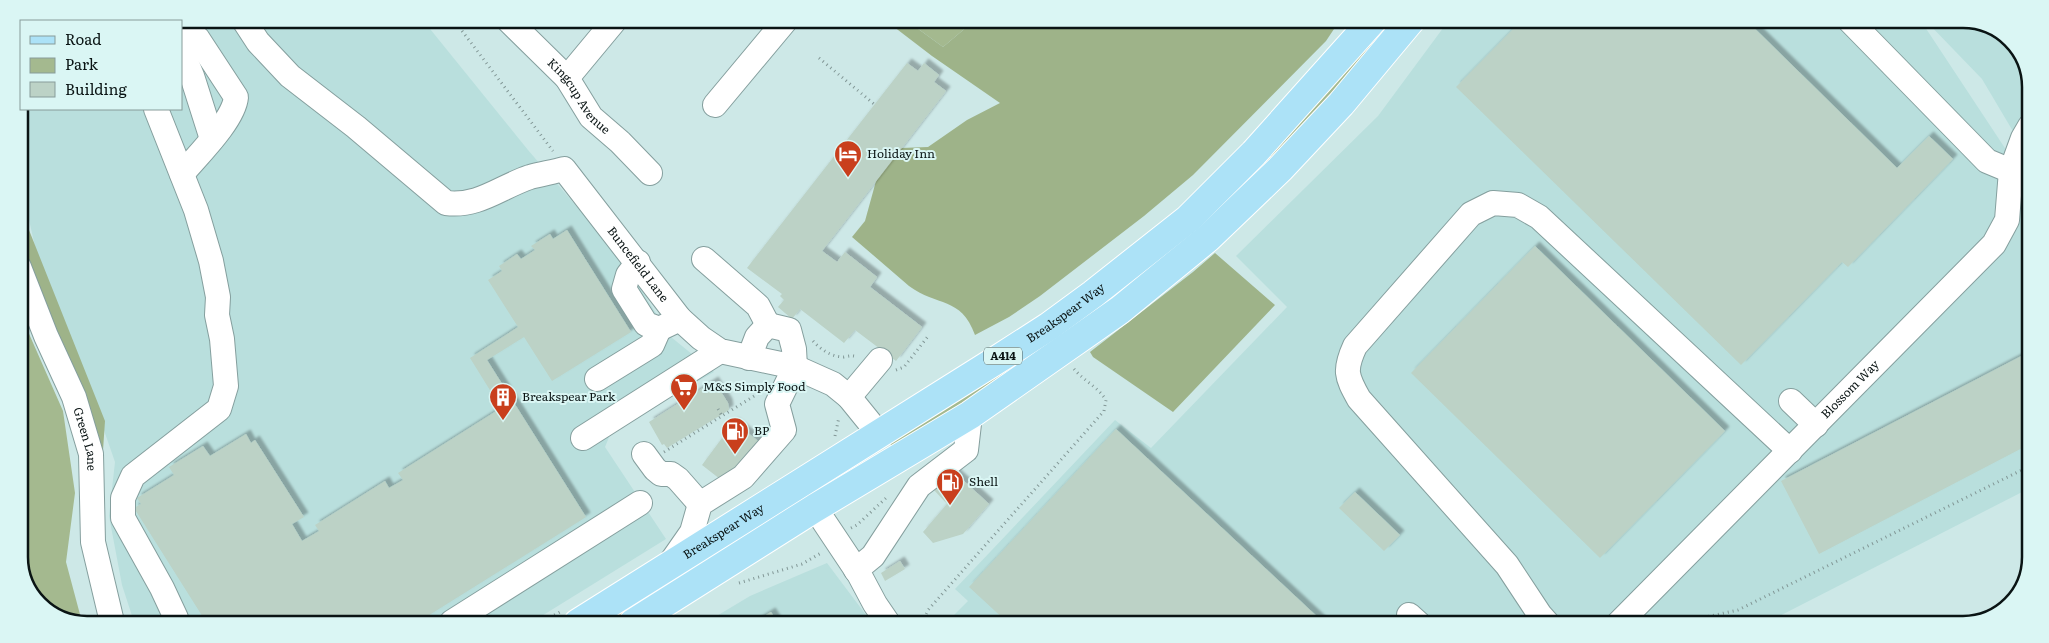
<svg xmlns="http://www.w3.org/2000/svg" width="2049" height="643" font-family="Literata,serif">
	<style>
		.built { fill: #b9dfdd }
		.green { fill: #a4b98f }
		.forest { fill: #9eb389 }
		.building { fill: #bcd2c6; filter: url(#shadow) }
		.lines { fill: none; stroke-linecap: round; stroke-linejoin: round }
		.minor-casing { stroke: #859f9e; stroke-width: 26 }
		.major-casing { stroke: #fff; stroke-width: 30 }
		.path { stroke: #829796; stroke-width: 3; stroke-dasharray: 1 4; stroke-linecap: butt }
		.minor { stroke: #fff; stroke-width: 24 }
		.major { stroke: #ace2f7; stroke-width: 28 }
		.labels { text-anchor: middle; stroke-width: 4; stroke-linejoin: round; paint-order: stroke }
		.shield { fill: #daf6f4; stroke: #485857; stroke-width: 1 }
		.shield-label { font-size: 11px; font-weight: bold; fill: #0a1414 }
		.street-label { font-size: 12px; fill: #0a1414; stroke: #daf6f4 }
		.poi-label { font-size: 12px; fill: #0a1414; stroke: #daf6f4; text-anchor: start }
		.rim { fill: none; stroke: #0a1414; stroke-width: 2.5 }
	</style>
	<defs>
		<filter id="shadow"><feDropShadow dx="4.5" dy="-4.5" stdDeviation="1" flood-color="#0004"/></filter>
	</defs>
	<rect width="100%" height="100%" fill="#cde8e7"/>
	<path class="built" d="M86,19H422L528,150L621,258L671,337L714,372L612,430L605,447L666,539L532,622H134L122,585L109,516L115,462L82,367L37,256L19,174L20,118L24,109H181V21H80Z
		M1449,20L1921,21L2030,186L2028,489L1764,624L946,623L968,601L955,589L1115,420L1151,448L1287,307L1236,256L1378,116Z
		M1926,21H1980L2016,45L2030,82V160L1982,79Z
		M827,563L872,623H705L750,596Z"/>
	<path class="green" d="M906,20H975L943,47Z
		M1384,20H1400L1227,208L1059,342L893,449L888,439L1115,287Z
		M19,311L63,411L75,493L66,562L82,622H69L33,598L19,561Z
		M836,472L841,481L617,623H596Z"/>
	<path class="forest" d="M885,20H906L943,47L975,20H1340L1326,41L1193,175L1144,216L1040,296L1009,317L975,335C961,296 937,307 909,286C890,270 871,253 852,237L865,221L876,181L901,148L928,147L967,120L1000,103L932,56Z
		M19,184L25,220L105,421L102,465L19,259Z
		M1215,253L1275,305L1173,412L1093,357L1090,352L1193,272Z"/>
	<path class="building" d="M1521,21H1747L1897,168L1929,136L1953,159L1848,267L1842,262L1741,365L1456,87Z
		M907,63L918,71L924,63L939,75L934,82L946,91L822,251L837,262L845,252L877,277L870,287L922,327L896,361L855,330L844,343L800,309L792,319L778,307L784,300L780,296L782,294L747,268Z
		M567,230L631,332L552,381L524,337L487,360L586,517L418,622H206L134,508L141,504L137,498L174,475L169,467L203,446L210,456L246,434L251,443L255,440L304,517L292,524L302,541L319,531L315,525L385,481L389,488L403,480L398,473L501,408L470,358L518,327L488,280L502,271L499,266L517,254L521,259L535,250L531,246L550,234L553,239Z
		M1535,246L1725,431L1600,558L1411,373Z
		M2029,352L2028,445L1819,554L1781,481Z
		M714,381L728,403L729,410L667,448L664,444L662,445L649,422Z
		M734,422L767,448L734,490L702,465Z
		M1116,429L1324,623H1008L969,587Z
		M952,470L989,504L963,534L933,543L923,532L947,504L933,489Z
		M1355,492L1400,535L1384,551L1339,508Z
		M900,561L905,569L885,581L881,573Z
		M771,612L778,623H753Z"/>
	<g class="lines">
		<g class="minor-casing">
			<g id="minor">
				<path d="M106,19L107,21"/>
				<path id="s1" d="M243,19L258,42L290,76L356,127L446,203C479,207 500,187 530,177C541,174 553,172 564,169L680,319L701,338L720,351L795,367L833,384L849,397L879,434"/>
				<path id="s2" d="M507,19L567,78L591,117L620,142L650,173"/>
				<path d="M1850,21L1987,161L2011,171"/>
				<path d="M181,31L188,30L198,39L236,97C234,120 197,156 182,174"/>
				<path d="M181,49L192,76L212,139"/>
				<path d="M567,78L616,19"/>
				<path d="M715,105L786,20"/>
				<path d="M156,109L196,210L211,261L218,297L217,315L222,339L226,386L219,409L133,476L123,498V518L162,588L176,618V622"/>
				<path d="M704,259L758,306L768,325"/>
				<path d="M638,262L628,275L624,289L646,324L659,329L680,319"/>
				<path id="s3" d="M19,267L46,336L74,397L91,454L93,542L112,622"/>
				<path d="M597,379L652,345L659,329"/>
				<path d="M849,397L880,360"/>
				<path d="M1791,401L1816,425"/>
				<path d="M583,438L720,351"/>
				<path d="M644,454L655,469L661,474H671L678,479L700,504"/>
				<path d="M815,508L859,574L875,604L888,623"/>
				<path d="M669,565L692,532L700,504L743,477L784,430L777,404L795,367L794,349L789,330L768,325L757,337L749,358"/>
				<path d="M856,570L873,556L919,486L966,450L970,415"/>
				<path d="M1409,615L1419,624"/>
				<path d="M452,622L640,503"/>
				<path d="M1548,624L1540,615L1507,565L1359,399C1346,376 1344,370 1355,346L1471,214L1493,203L1518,205L1539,217L1790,451"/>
				<path id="s4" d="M1618,624L1994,244L2007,220L2011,171L2023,138L2030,126"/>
			</g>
		</g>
		<g class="major-casing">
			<g id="major">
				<path id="s5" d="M578,623L995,361L1048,327L1093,294L1188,219L1254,153L1373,20"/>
				<path d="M633,623L815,508L970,415L1120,310L1208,238L1280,169L1341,104L1411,20"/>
			</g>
		</g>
		<path class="path" d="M453,19L553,151
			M819,58L874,104
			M813,341C821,350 832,357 844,357C849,356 852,355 857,357
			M896,370L904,367L929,335
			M718,409L722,416
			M835,436L839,417
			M664,452L759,393
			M851,528L857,525L886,498
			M739,583L802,564L821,553
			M541,622L560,612
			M922,623L928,610L1104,411L1106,400C1098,387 1084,381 1074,369
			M1674,624L1738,610L2028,467"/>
		<use href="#minor" class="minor"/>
		<use href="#major" class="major"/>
	</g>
	<defs>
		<g id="hotel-pin" transform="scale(1.4375)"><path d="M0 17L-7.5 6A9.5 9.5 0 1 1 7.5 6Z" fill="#c93f1d" stroke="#daf6f4"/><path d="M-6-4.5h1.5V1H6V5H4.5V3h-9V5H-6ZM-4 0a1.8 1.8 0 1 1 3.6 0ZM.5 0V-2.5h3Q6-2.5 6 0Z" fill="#fff"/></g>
		<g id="supermarket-pin" transform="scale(1.4375)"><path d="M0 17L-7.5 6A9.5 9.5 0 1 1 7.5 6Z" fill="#c93f1d" stroke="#daf6f4"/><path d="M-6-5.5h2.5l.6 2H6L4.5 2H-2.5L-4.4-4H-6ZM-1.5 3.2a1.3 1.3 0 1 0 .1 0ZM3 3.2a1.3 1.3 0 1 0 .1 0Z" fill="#fff"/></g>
		<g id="building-pin" transform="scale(1.4375)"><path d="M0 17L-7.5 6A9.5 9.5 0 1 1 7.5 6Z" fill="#c93f1d" stroke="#daf6f4"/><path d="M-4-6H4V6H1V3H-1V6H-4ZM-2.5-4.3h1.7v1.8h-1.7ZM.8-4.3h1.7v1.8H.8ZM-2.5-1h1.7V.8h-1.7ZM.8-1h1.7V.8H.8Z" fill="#fff"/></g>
		<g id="fuel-pin" transform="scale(1.4375)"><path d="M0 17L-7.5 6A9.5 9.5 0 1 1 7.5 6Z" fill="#c93f1d" stroke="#daf6f4"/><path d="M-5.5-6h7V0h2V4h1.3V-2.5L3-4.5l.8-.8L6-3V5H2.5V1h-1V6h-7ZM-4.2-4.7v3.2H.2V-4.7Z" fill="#fff"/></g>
	</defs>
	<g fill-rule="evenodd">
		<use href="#hotel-pin" x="848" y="154"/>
		<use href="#supermarket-pin" x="684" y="387"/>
		<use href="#building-pin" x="503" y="397"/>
		<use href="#fuel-pin" x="735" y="431"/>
		<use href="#fuel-pin" x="950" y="482"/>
	</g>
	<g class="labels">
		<rect class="shield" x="984" y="347.5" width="38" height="17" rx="4"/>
		<g class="shield-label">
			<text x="1003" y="360">A414</text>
		</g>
		<g class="street-label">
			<text dy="4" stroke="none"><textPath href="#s2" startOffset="106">Kingcup Avenue</textPath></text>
			<text dy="4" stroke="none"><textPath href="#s1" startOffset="520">Buncefield Lane</textPath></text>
			<text dy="4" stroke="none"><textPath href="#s5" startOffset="578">Breakspear Way</textPath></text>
			<text dy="4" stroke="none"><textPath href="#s4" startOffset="330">Blossom Way</textPath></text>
			<text dy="4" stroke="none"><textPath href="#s3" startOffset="185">Green Lane</textPath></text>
			<text dy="4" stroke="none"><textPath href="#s5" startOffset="172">Breakspear Way</textPath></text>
		</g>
		<g class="poi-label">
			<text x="867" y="158">Holiday Inn</text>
			<text x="703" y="391">M&amp;S Simply Food</text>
			<text x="522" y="401">Breakspear Park</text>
			<text x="754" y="435">BP</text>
			<text x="969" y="486">Shell</text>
		</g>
	</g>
	<path d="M0 0H2049V643H0ZM87 28H1963A59 59 0 0 1 2022 87V557A59 59 0 0 1 1963 616H87A59 59 0 0 1 28 557V87A59 59 0 0 1 87 28Z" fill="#daf6f4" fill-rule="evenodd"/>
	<path class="rim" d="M87 28H1963A59 59 0 0 1 2022 87V557A59 59 0 0 1 1963 616H87A59 59 0 0 1 28 557V87A59 59 0 0 1 87 28Z"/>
	<rect x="20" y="20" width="162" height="90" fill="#daf6f4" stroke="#879c9a"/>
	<rect x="30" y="36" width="25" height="8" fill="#ace2f7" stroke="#879c9a"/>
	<text x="65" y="45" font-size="15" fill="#0a1414">Road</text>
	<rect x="30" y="58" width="25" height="15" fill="#a4b98f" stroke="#879c9a"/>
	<text x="65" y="70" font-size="15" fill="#0a1414">Park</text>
	<rect x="30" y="82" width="25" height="15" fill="#bcd2c6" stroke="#879c9a"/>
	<text x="65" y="95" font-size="15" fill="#0a1414">Building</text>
</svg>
